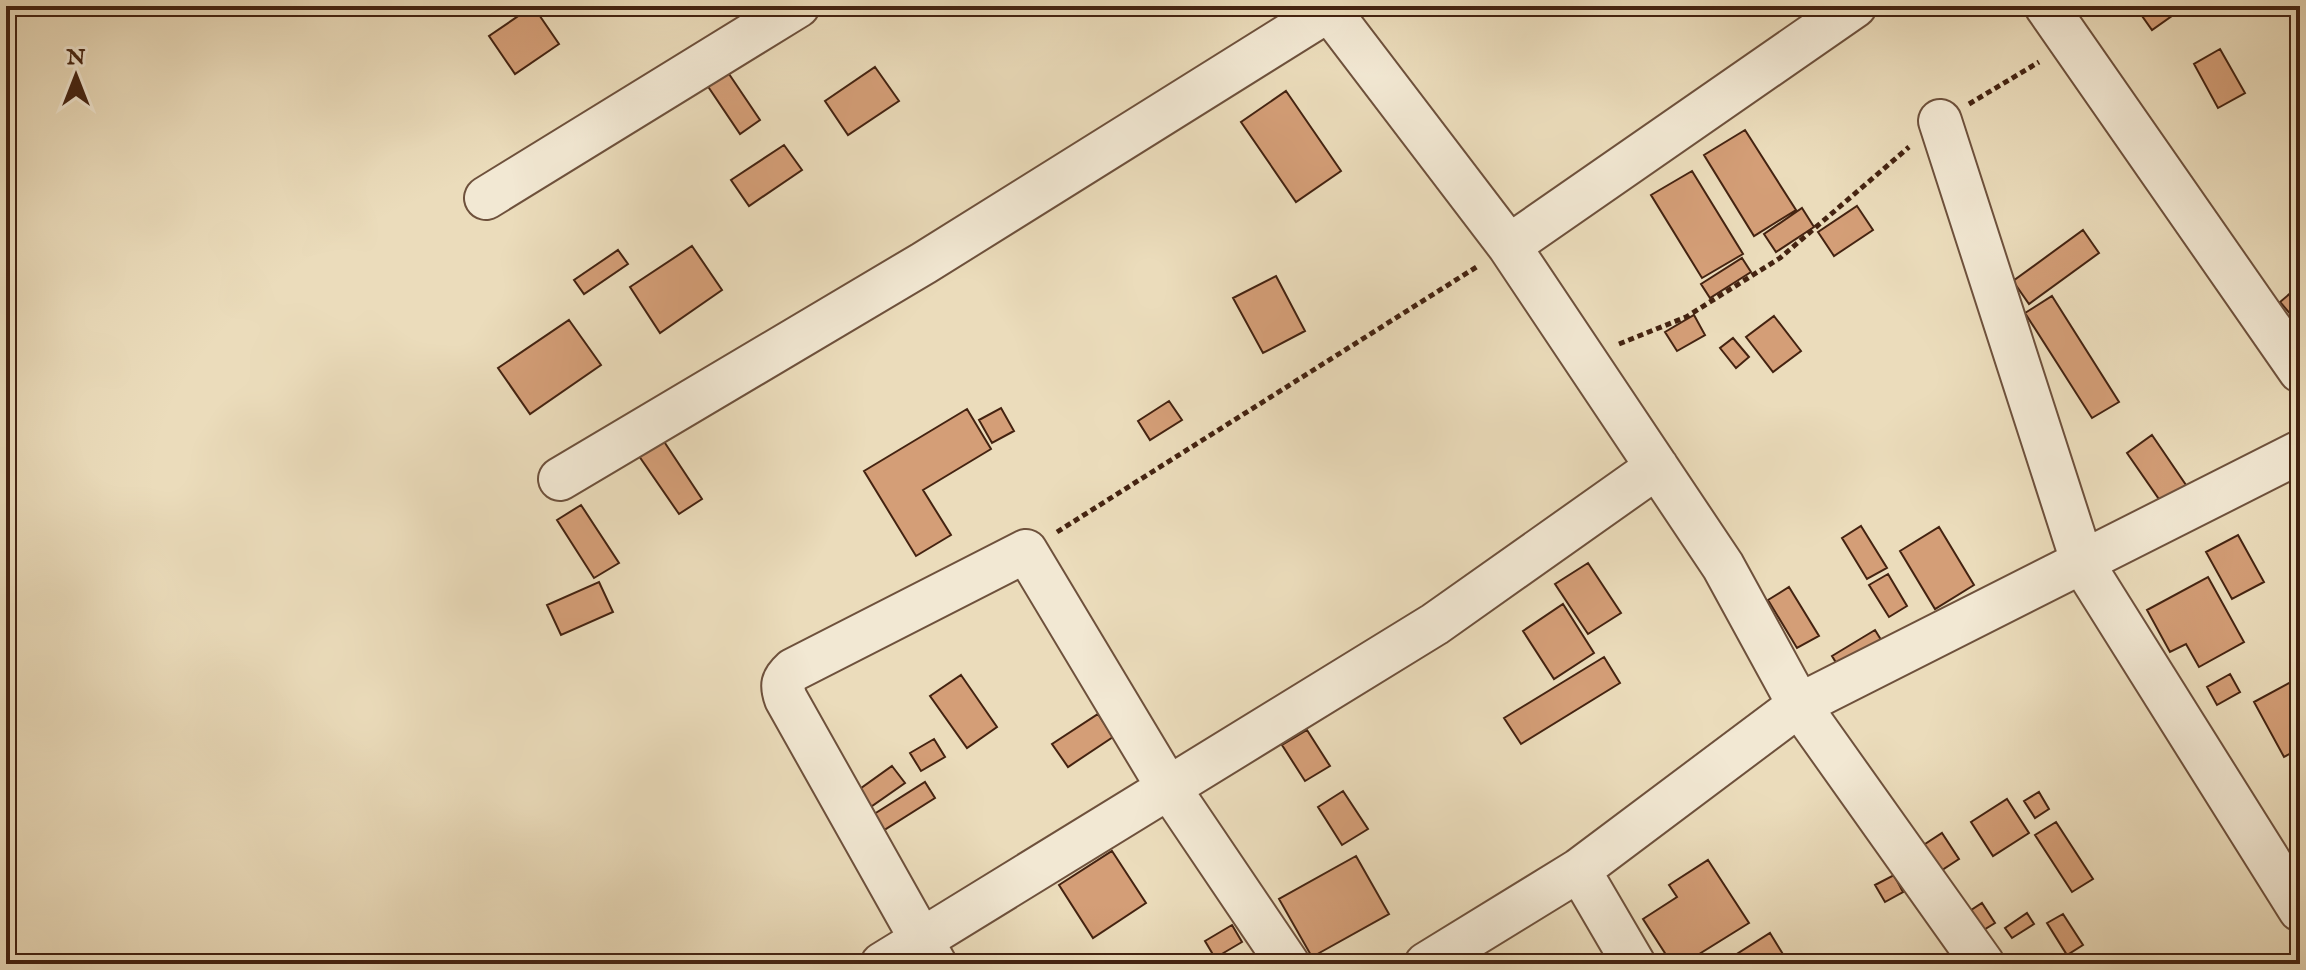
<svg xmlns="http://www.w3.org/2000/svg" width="2306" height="970" font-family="'IM FELL English',serif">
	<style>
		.building { fill: #d49e77; stroke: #442311; stroke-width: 2 }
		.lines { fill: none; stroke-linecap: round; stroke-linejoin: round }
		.minor-casing { stroke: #6e513c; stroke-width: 46 }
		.path { stroke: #442311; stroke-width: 5; stroke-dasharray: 6 4; stroke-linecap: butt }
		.minor { stroke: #f2e8d3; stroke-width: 42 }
	</style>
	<rect width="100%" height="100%" fill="#ebdcbb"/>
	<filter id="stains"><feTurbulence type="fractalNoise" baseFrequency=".0025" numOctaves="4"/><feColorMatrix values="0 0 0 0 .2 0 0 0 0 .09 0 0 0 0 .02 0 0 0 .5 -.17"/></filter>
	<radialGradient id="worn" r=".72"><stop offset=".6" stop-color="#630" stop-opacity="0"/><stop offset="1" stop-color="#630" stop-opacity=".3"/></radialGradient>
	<path class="building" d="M533,6L559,44L515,74L489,36Z
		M2135,6H2186L2152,30Z
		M2220,49L2245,93L2218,108L2194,64Z
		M875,67L899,101L848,135L825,101Z
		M727,71L760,120L740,134L707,85Z
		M1286,91L1341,171L1296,202L1241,122Z
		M1745,130L1796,210L1754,236L1704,155Z
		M784,145L802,170L749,206L731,180Z
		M1692,171L1743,254L1702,278L1651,195Z
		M1857,206L1873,230L1834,256L1818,232Z
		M1802,208L1814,227L1776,252L1764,234Z
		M2083,230L2099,253L2029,304L2013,281Z
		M692,246L722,290L660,333L630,287Z
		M618,250L628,264L584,294L574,280Z
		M1742,258L1751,272L1710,298L1701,284Z
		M1276,276L1305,331L1263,353L1233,298Z
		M2300,285V325L2280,302Z
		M2052,296L2119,402L2092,418L2025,313Z
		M1694,315L1705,335L1677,351L1665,332Z
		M1774,316L1801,351L1773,372L1746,337Z
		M569,320L601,365L530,414L498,368Z
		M1733,338L1749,357L1736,368L1720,348Z
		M1169,401L1182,420L1150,440L1138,421Z
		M1001,408L1014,431L992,443L979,420Z
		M967,409L991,449L923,490L951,535L916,556L864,471Z
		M2152,435L2186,485L2161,502L2127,453Z
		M663,440L702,499L679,514L639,456Z
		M581,505L619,563L594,578L557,520Z
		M1861,526L1887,568L1867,579L1842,538Z
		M1939,527L1974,585L1935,609L1900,551Z
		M2238,535L2264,582L2232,599L2206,552Z
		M1588,563L1621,613L1588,634L1555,584Z
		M1888,574L1907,606L1889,617L1869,585Z
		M2208,577L2244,642L2199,667L2186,644L2170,652L2147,610Z
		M599,582L613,612L561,635L547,605Z
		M1789,587L1819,636L1797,648L1768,600Z
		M1563,604L1594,653L1554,679L1523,631Z
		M1875,630L1886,648L1843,674L1832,656Z
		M1604,657L1620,683L1521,744L1504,718Z
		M2230,674L2240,692L2217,705L2207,687Z
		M961,675L997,727L967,748L930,696Z
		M2291,682L2300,698V748L2284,757L2254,702Z
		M1098,714L1113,737L1068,767L1052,744Z
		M1307,730L1330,766L1305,781L1282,745Z
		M934,739L945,757L921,771L910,753Z
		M892,766L905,783L862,813L850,796Z
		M925,782L935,798L881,832L871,816Z
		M1343,791L1368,829L1342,845L1318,807Z
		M2039,792L2049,809L2035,818L2024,801Z
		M2007,799L2029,833L1993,856L1971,822Z
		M2056,822L2093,879L2072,892L2035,835Z
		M1942,833L1959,859L1939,872L1922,846Z
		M1112,851L1146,903L1093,938L1059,885Z
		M1356,856L1389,914L1312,957L1279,899Z
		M1708,860L1749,923L1683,964H1672L1643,919L1677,897L1669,885Z
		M1894,875L1903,892L1885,902L1875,885Z
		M1982,903L1995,923L1977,934L1965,914Z
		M2027,913L2034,924L2012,938L2005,928Z
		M2063,914L2083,945L2067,955L2047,923Z
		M1232,925L1242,942L1215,958L1205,941Z
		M1770,933L1789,964H1721Z"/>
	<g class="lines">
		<g class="minor-casing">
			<path id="minor" d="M1326,6L1509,246L1723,566L1799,705L1983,964
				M2046,6L2300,371
				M1940,121L2083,564L2300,910
				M486,198L798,6
				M1509,246L1855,6
				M560,479L924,263L1329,10
				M1579,870L1634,964
				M882,964L1435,624L1657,467
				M935,964L786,699C781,685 782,680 793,670L1026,551L1161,776L1288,964
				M1426,964L1579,870L1799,705L2300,452"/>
		</g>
		<path class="path" d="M1969,104L2039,62
			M1619,344L1686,317L1780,258L1909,147
			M1057,532L1478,266"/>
		<use href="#minor" class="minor"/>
	</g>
	<rect width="2306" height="970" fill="none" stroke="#ebdcbb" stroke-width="32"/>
	<rect x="8" y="8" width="2290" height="954" fill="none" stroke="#442311" stroke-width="4"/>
	<rect x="16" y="16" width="2274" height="938" fill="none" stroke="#442311" stroke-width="2"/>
	<g transform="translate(76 76)" stroke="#f2e8d3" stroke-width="6" paint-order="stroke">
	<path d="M0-6L14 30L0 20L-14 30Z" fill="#442311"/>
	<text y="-12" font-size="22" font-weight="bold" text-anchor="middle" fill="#442311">N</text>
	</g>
	<rect width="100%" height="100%" filter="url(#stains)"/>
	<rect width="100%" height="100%" fill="url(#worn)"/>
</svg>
